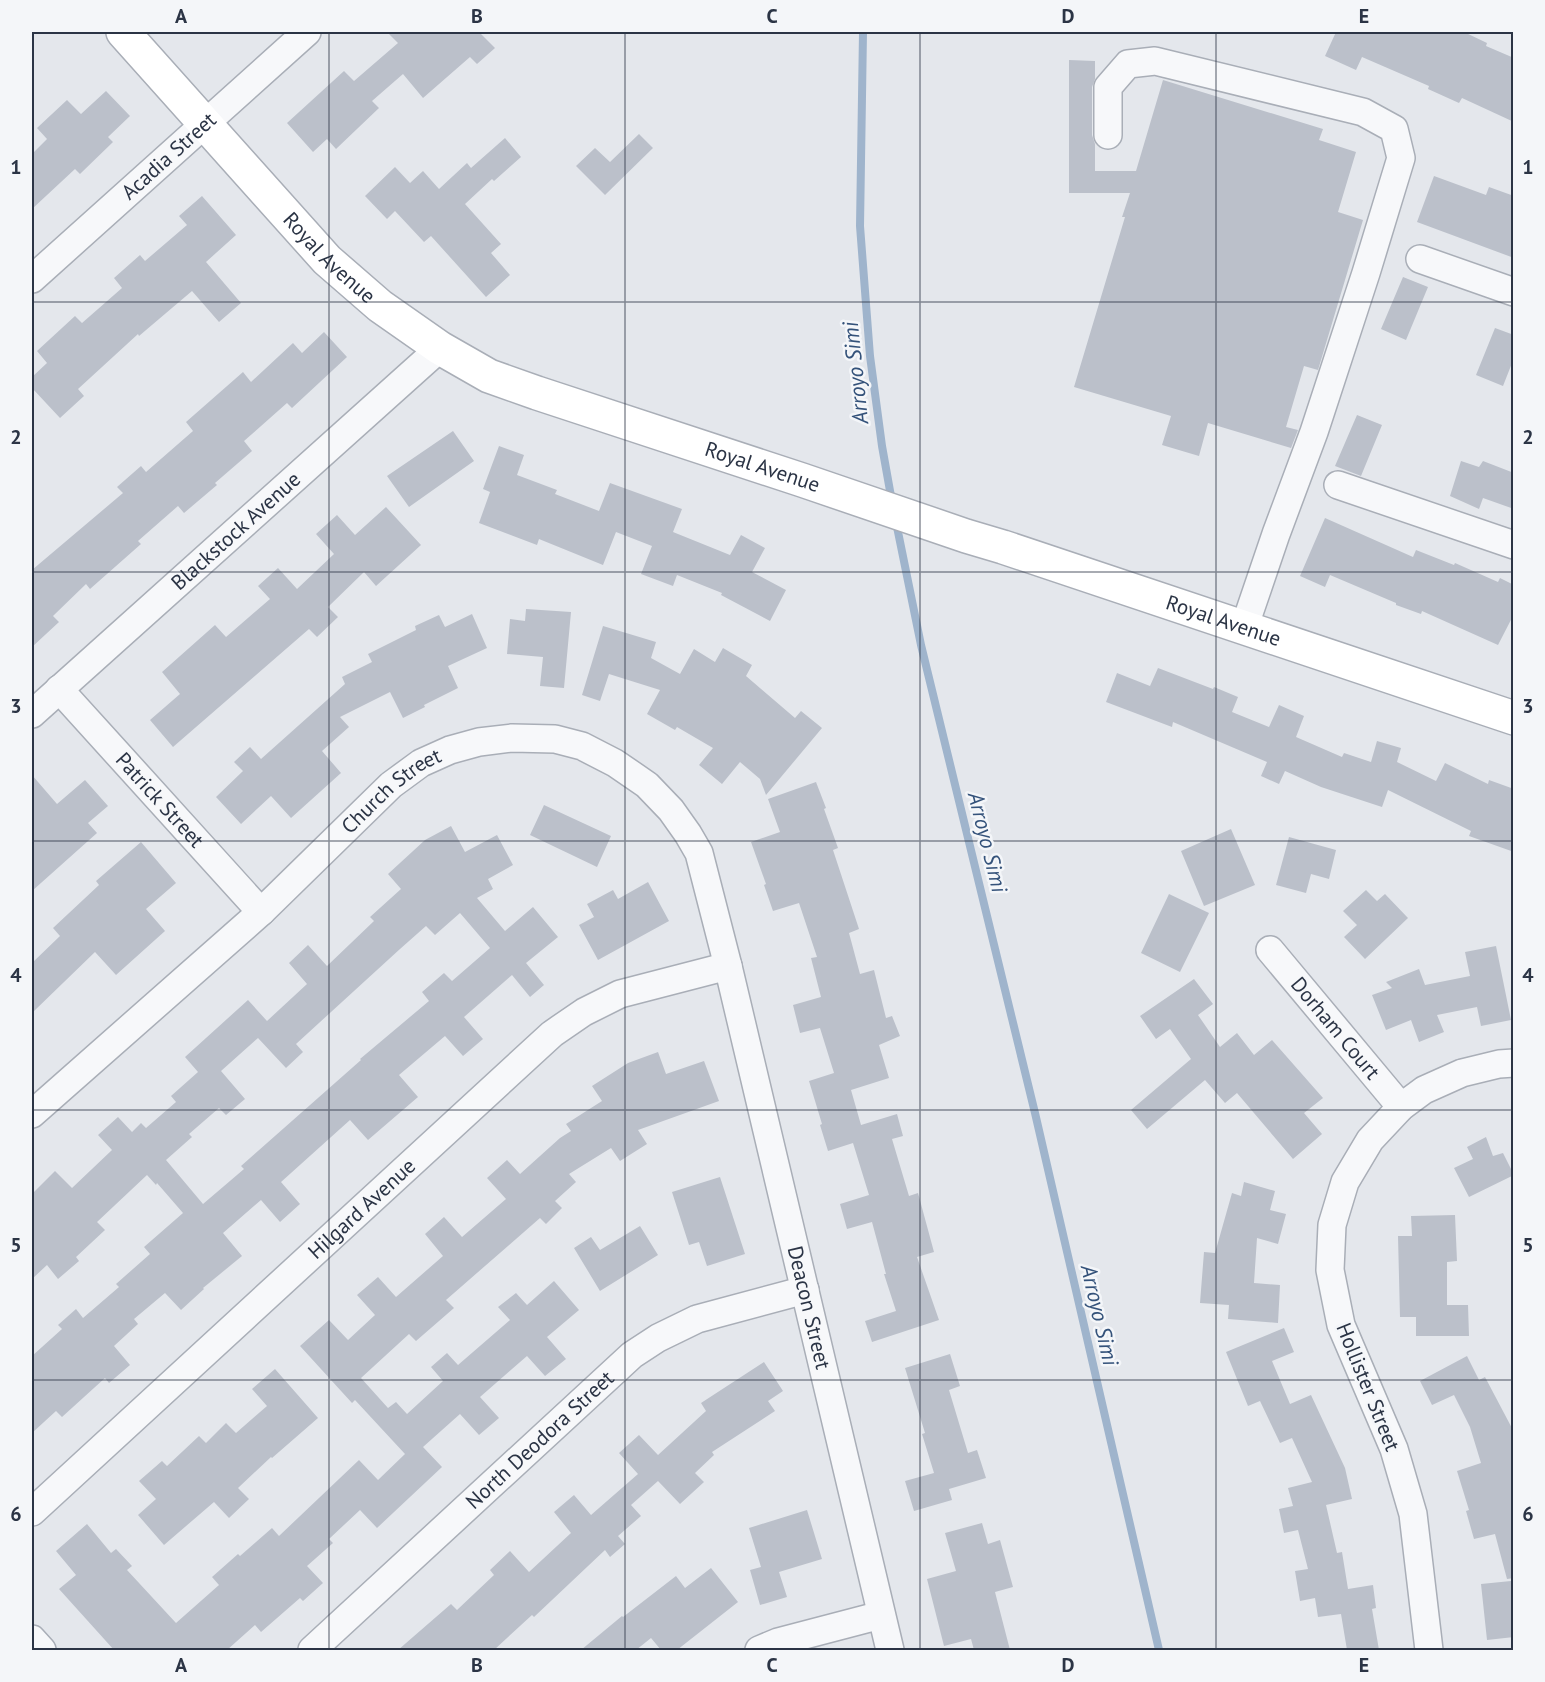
<svg xmlns="http://www.w3.org/2000/svg" width="1545" height="1682" font-family="'PT Sans',sans-serif">
	<style>
		.lines { fill: none; stroke-linecap: round; stroke-linejoin: round }
		.stream { stroke: #9fb4cc; stroke-width: 8 }
		.building { fill: #bbc0ca; fill-rule: evenodd }
		.street-casing { stroke: #a9aeb7; stroke-width: 30 }
		.secondary-casing { stroke: #a9aeb7; stroke-width: 36 }
		.street { stroke: #f7f8fa; stroke-width: 27 }
		.secondary { stroke: #fff; stroke-width: 33 }
		.grid { fill: none; stroke: #2b3445; stroke-width: 1.5; stroke-opacity: 0.55 }
		.labels { text-anchor: middle; stroke-width: 5; stroke-linejoin: round; paint-order: stroke }
		.street-label { font-size: 21px; fill: #2b3445; stroke: #f4f6f9 }
		.water-label { font-size: 22px; font-style: italic; fill: #34527a; stroke: #f4f6f9 }
		.neatline { fill: none; stroke: #2b3445; stroke-width: 2 }
		.grid-label { font-size: 20px; text-anchor: middle; font-weight: bold; fill: #2b3445 }
	</style>
	<rect width="100%" height="100%" fill="#e4e7ec"/>
	<g class="lines">
		<path class="stream" d="M863,32L860,226L870,356L882,446L892,502
			M896,522L921,645L1035,1113L1159,1650"/>
	</g>
	<path class="building" d="M387,32H479L495,48L477,64L470,57L423,98L403,74L372,101L379,108L336,149L327,139L313,152L287,123L344,71L354,81L398,43Z
		M1336,32H1464L1487,43L1486,46L1514,58V122L1462,98L1459,103L1428,89L1429,86L1362,57L1356,70L1325,56Z
		M1069,60L1095,61V79L1092,87V135L1095,144V171H1136L1163,80L1323,129L1319,140L1356,152L1338,212L1363,220L1318,370L1304,366L1286,427L1298,430L1291,448L1208,423L1199,456L1162,445L1171,416L1074,387L1125,217H1122L1130,193H1069Z
		M106,91L130,116L108,137L113,142L80,174L75,169L32,209V154L47,139L37,128L67,100L81,114Z
		M639,134L653,148L605,195L576,166L595,148L610,162Z
		M505,138L521,157L494,181L492,179L465,204L501,244L491,253L510,275L486,297L431,236L424,242L395,211L387,219L365,196L395,167L410,183L423,171L439,189L467,163L471,168Z
		M1434,176L1486,195L1489,187L1514,196V258L1417,222Z
		M202,196L236,235L206,262L241,303L219,322L192,291L139,336L138,334L78,389L84,396L60,418L32,388V377L47,363L37,351L75,316L82,323L122,288L114,278L140,255L145,261L187,225L179,216Z
		M1403,277L1428,287L1406,340L1381,329Z
		M1495,328L1514,335V358L1503,386L1476,375Z
		M324,332L347,357L292,408L287,403L244,441L252,451L215,483L217,485L184,513L178,506L138,541L141,544L90,589L86,584L53,616L59,622L32,647V570L123,493L117,487L141,466L146,472L193,431L186,422L243,372L251,382L293,343L302,353Z
		M1357,415L1382,425L1361,476L1335,466Z
		M453,431L474,461L409,507L387,476Z
		M499,446L524,455L517,475L557,490L555,494L599,511L610,483L682,509L673,532L730,555L741,535L765,548L752,572L786,590L770,621L721,595L722,593L677,575L673,586L641,574L652,546L616,532L603,565L539,539L537,545L479,523L490,492L483,489Z
		M1461,461L1479,467L1483,461L1514,473V509L1483,498L1479,509L1450,496Z
		M386,507L421,545L376,586L364,572L328,607L338,617L317,637L309,629L173,747L150,720L180,694L162,672L215,625L226,637L270,599L258,586L278,568L297,589L334,554L316,534L337,515L355,535Z
		M1325,518L1413,557L1416,550L1454,565L1455,563L1498,582L1500,578L1514,585V614L1498,645L1422,611L1421,614L1396,605V603L1330,575L1325,587L1300,576Z
		M526,609L571,612L564,688L540,686L543,657L507,654L510,619L525,621Z
		M472,614L487,648L448,666L458,688L424,705L425,707L403,718L390,692L340,717L349,727L322,751L341,773L291,818L271,796L241,824L216,797L243,771L234,762L250,747L261,759L345,684L342,677L372,662L368,654L416,630L415,626L439,615L445,627Z
		M603,626L656,642L651,658L680,674L694,649L715,662L723,648L752,665L746,676L795,718L801,711L822,728L766,795L760,779L740,762L722,784L699,765L713,748L677,727L675,730L647,714L660,690L609,674L600,701L582,695Z
		M1158,668L1213,689L1214,687L1238,697L1232,712L1269,727L1279,705L1304,716L1296,737L1342,757L1344,753L1371,762L1377,741L1401,748L1397,762L1436,781L1445,763L1488,784L1489,780L1514,789V852L1469,836L1471,831L1388,790L1382,807L1321,787L1285,771L1279,784L1261,776L1267,762L1173,722L1172,727L1106,702L1117,673L1150,686Z
		M32,775L57,804L85,780L108,806L88,823L97,833L32,891Z
		M816,782L826,808L824,809L838,848L833,850L859,929L849,933L860,974L874,970L886,1018L892,1016L900,1036L879,1045L889,1078L851,1090L861,1125L897,1114L903,1136L892,1139L909,1196L918,1193L934,1252L917,1257L939,1320L872,1342L865,1321L896,1311L884,1274H886L872,1222L847,1229L840,1204L869,1195L853,1143L828,1151L820,1125L822,1124L809,1081L834,1073L820,1028L800,1033L793,1005L821,997L811,958L817,957L799,903L773,911L764,885L766,884L751,842L780,832L768,799Z
		M544,805L611,836L597,867L530,835Z
		M451,826L465,852L497,835L513,865L488,879L493,889L477,898L505,931L533,907L558,937L526,963L544,985L530,997L512,975L464,1017L483,1039L463,1056L445,1036L399,1075L418,1097L368,1140L350,1120L281,1182L300,1204L280,1222L261,1200L223,1233L242,1256L203,1288L204,1289L181,1310L165,1293L134,1319L138,1324L114,1346L130,1365L109,1383L105,1378L62,1417L56,1411L32,1433V1356L62,1329L58,1325L76,1309L83,1318L119,1287L116,1284L150,1254L144,1247L183,1213L157,1183L156,1185L147,1175L97,1222L105,1230L76,1257L79,1261L58,1279L47,1265L32,1279V1194L55,1171L72,1188L112,1150L98,1135L118,1117L132,1132L141,1123L146,1128L176,1102L171,1096L198,1072L185,1057L248,1000L267,1021L307,984L289,963L308,945L327,966L374,921L370,917L401,889L388,874L425,840ZM460,913L490,948L452,981L444,973L422,992L429,1001L360,1059L361,1060L241,1166L244,1169L203,1204L166,1160L192,1137L189,1134L219,1108L226,1115L245,1099L221,1071L258,1038L286,1068L303,1052L296,1044L400,949L426,926L435,935Z
		M1231,829L1255,885L1204,906L1181,851Z
		M1289,837L1336,850L1329,879L1311,874L1306,893L1276,885Z
		M141,842L176,883L146,909L165,931L116,975L95,952L32,1013V963L60,936L53,928L99,885L96,881Z
		M648,882L669,921L598,960L579,925L594,917L587,904L613,890L618,899Z
		M1366,890L1377,901L1385,894L1408,918L1365,959L1344,937L1357,925L1343,911Z
		M1169,894L1209,913L1180,972L1141,953Z
		M1496,946L1511,1020L1481,1026L1477,1007L1437,1015L1444,1032L1419,1042L1411,1020L1386,1030L1372,995L1392,988L1386,982L1419,969L1425,985L1470,976L1465,952Z
		M1194,979L1213,1004L1198,1015L1220,1047L1237,1033L1254,1055L1272,1040L1323,1098L1304,1113L1322,1134L1293,1159L1237,1093L1225,1103L1205,1080L1147,1129L1131,1110L1191,1059L1170,1029L1156,1039L1140,1016Z
		M658,1052L666,1074L704,1061L719,1101L638,1130L647,1144L620,1161L611,1148L569,1174L576,1182L555,1201L562,1208L546,1224L540,1218L446,1300L454,1308L416,1341L409,1334L361,1378L388,1408L396,1402L407,1414L443,1381L431,1367L447,1353L458,1365L510,1320L498,1307L516,1293L527,1305L554,1281L579,1310L547,1337L566,1359L545,1376L527,1356L480,1397L499,1418L479,1435L460,1414L423,1447L442,1467L377,1528L360,1510L329,1539L333,1543L307,1566L323,1583L303,1601L300,1598L261,1632L255,1625L227,1650H114L59,1589L76,1575L56,1551L87,1524L111,1553L116,1549L132,1566L127,1570L176,1623L219,1585L212,1577L238,1554L240,1556L272,1528L279,1536L359,1460L378,1480L405,1454L355,1400L352,1403L300,1346L329,1320L348,1340L375,1315L357,1295L378,1277L396,1297L443,1256L425,1234L444,1217L462,1237L506,1199L487,1178L507,1160L520,1174L560,1138L571,1131L566,1124L602,1101L592,1086L628,1063Z
		M1486,1137L1493,1156L1503,1153L1514,1175L1469,1197L1454,1168L1473,1159L1467,1147Z
		M720,1177L745,1254L707,1266L699,1242L689,1245L672,1192Z
		M1244,1182L1275,1191L1270,1210L1286,1214L1278,1244L1257,1238L1254,1283L1280,1285L1278,1323L1228,1319L1229,1305L1200,1303L1204,1252L1215,1253L1232,1193L1241,1196Z
		M1455,1215L1457,1261L1447,1262V1305H1468L1469,1336H1416V1317H1400L1398,1236H1412L1411,1216Z
		M640,1226L658,1255L600,1291L574,1248L591,1237L600,1250Z
		M1284,1328L1294,1352L1272,1361L1290,1404L1311,1395L1345,1468L1352,1499L1326,1505L1337,1553L1342,1552L1348,1589L1373,1585L1376,1608L1372,1609L1379,1650H1347L1341,1614L1318,1617L1315,1598L1300,1601L1295,1571L1308,1569L1298,1530L1284,1533L1279,1509L1293,1506L1288,1488L1312,1482L1292,1438L1280,1443L1260,1401L1248,1406L1226,1352Z
		M950,1354L960,1386L949,1390L968,1453L977,1450L986,1478L949,1489L952,1500L914,1511L905,1481L934,1473L922,1434L925,1433L905,1368Z
		M1467,1356L1479,1380L1485,1377L1514,1432V1578L1507,1579L1495,1534L1474,1539L1466,1511L1469,1510L1457,1471L1481,1463L1470,1427L1454,1395L1432,1405L1420,1381Z
		M764,1362L783,1391L768,1401L775,1411L712,1452L714,1455L695,1473L704,1482L680,1504L658,1481L631,1505L641,1516L618,1536L625,1544L610,1557L605,1550L534,1617L532,1615L494,1650H398L451,1604L457,1610L494,1575L490,1570L510,1551L529,1572L571,1533L554,1512L574,1495L591,1515L638,1474L619,1453L639,1435L658,1455L706,1411L701,1403Z
		M275,1369L318,1418L272,1458L271,1457L238,1488L249,1499L229,1518L214,1502L164,1545L138,1515L156,1499L139,1481L162,1461L167,1466L199,1436L206,1443L226,1423L236,1433L267,1406L252,1389Z
		M807,1510L822,1559L779,1572L787,1597L760,1605L750,1570L761,1567L749,1528Z
		M982,1523L988,1544L1000,1540L1013,1587L995,1592L1010,1650H974L971,1639L944,1646L927,1579L956,1571L945,1533Z
		M711,1568L738,1602L677,1650H661L651,1638L636,1650H581L622,1616L623,1617L676,1576L685,1588Z
		M1511,1581L1514,1602V1637L1487,1640L1481,1584Z"/>
	<g class="lines">
		<g class="street-casing">
			<g id="street">
				<path d="M1108,135V87L1128,64L1155,61L1363,112L1394,129L1401,158L1366,273L1314,432L1276,534L1244,628"/>
				<path d="M1420,259L1514,292"/>
				<path id="s1" d="M32,279L307,32"/>
				<path d="M1338,485L1514,545"/>
				<path id="s2" d="M59,689L261,912"/>
				<path id="s3" d="M32,714L440,348"/>
				<path id="s4" d="M1270,950L1401,1107"/>
				<path id="s5" d="M32,1114L261,912L391,785L421,763L450,750L479,742L512,738L555,739L582,746L615,763L647,785L671,810L688,834L699,853L728,966L890,1650"/>
				<path id="s6" d="M32,1512L552,1034L584,1012L620,994L728,966"/>
				<path d="M32,1639L42,1650"/>
				<path id="s7" d="M312,1650L632,1355L658,1338L697,1319L805,1290"/>
				<path d="M759,1650L778,1642L881,1615"/>
				<path d="M1429,1650L1413,1514L1394,1449L1341,1325L1330,1270L1332,1225L1345,1182L1370,1140L1401,1107L1424,1090L1462,1073L1499,1064L1514,1063"/>
			</g>
		</g>
		<g class="secondary-casing">
			<g id="secondary">
				<path id="s8" d="M123,32L327,260L380,306L440,348L489,376L537,393L802,480L966,536L1003,547L1514,718"/>
			</g>
		</g>
		<use href="#street" class="street"/>
		<use href="#secondary" class="secondary"/>
	</g>
	<path class="grid" d="M329,32V1650M625,32V1650M920,32V1650M1216,32V1650M32,302H1514M32,572H1514M32,841H1514M32,1110H1514M32,1380H1514"/>
	<g class="labels">
		<g class="street-label">
			<text dy="7" stroke="none"><textPath href="#s1" startOffset="184">Acadia Street</textPath></text>
			<text dy="7" stroke="none"><textPath href="#s8" startOffset="306">Royal Avenue</textPath></text>
			<text dy="7" stroke="none"><textPath href="#s8" startOffset="794">Royal Avenue</textPath></text>
			<text dy="7" stroke="none"><textPath href="#s3" startOffset="274">Blackstock Avenue</textPath></text>
			<text dy="7" stroke="none"><textPath href="#s8" startOffset="1280">Royal Avenue</textPath></text>
			<text dy="7" stroke="none"><textPath href="#s5" startOffset="484">Church Street</textPath></text>
			<text dy="7" stroke="none"><textPath href="#s2" startOffset="150">Patrick Street</textPath></text>
			<text dy="7" stroke="none"><textPath href="#s4" startOffset="102">Dorham Court</textPath></text>
			<text dy="7" stroke="none"><textPath href="#s6" startOffset="448">Hilgard Avenue</textPath></text>
			<text dy="7" stroke="none"><textPath href="#s5" startOffset="1320">Deacon Street</textPath></text>
			<text transform="translate(1368 1387) rotate(68)" y="7">Hollister Street</text>
			<text dy="7" stroke="none"><textPath href="#s7" startOffset="310">North Deodora Street</textPath></text>
		</g>
		<g class="water-label">
			<text transform="translate(855 373) rotate(-96)" y="8">Arroyo Simi</text>
			<text transform="translate(988 842) rotate(76)" y="8">Arroyo Simi</text>
			<text transform="translate(1100 1315) rotate(77)" y="8">Arroyo Simi</text>
		</g>
	</g>
	<rect width="1545" height="1682" fill="none" stroke="#f4f6f9" stroke-width="66"/>
	<rect x="33" y="33" width="1479" height="1616" class="neatline"/>
	<g class="grid-label">
		<text x="181" y="23">A</text>
		<text x="477" y="23">B</text>
		<text x="772" y="23">C</text>
		<text x="1068" y="23">D</text>
		<text x="1364" y="23">E</text>
		<text x="16" y="174">1</text>
		<text x="1528" y="174">1</text>
		<text x="16" y="444">2</text>
		<text x="1528" y="444">2</text>
		<text x="16" y="713">3</text>
		<text x="1528" y="713">3</text>
		<text x="16" y="982">4</text>
		<text x="1528" y="982">4</text>
		<text x="16" y="1252">5</text>
		<text x="1528" y="1252">5</text>
		<text x="16" y="1521">6</text>
		<text x="1528" y="1521">6</text>
		<text x="181" y="1672">A</text>
		<text x="477" y="1672">B</text>
		<text x="772" y="1672">C</text>
		<text x="1068" y="1672">D</text>
		<text x="1364" y="1672">E</text>
	</g>
</svg>
